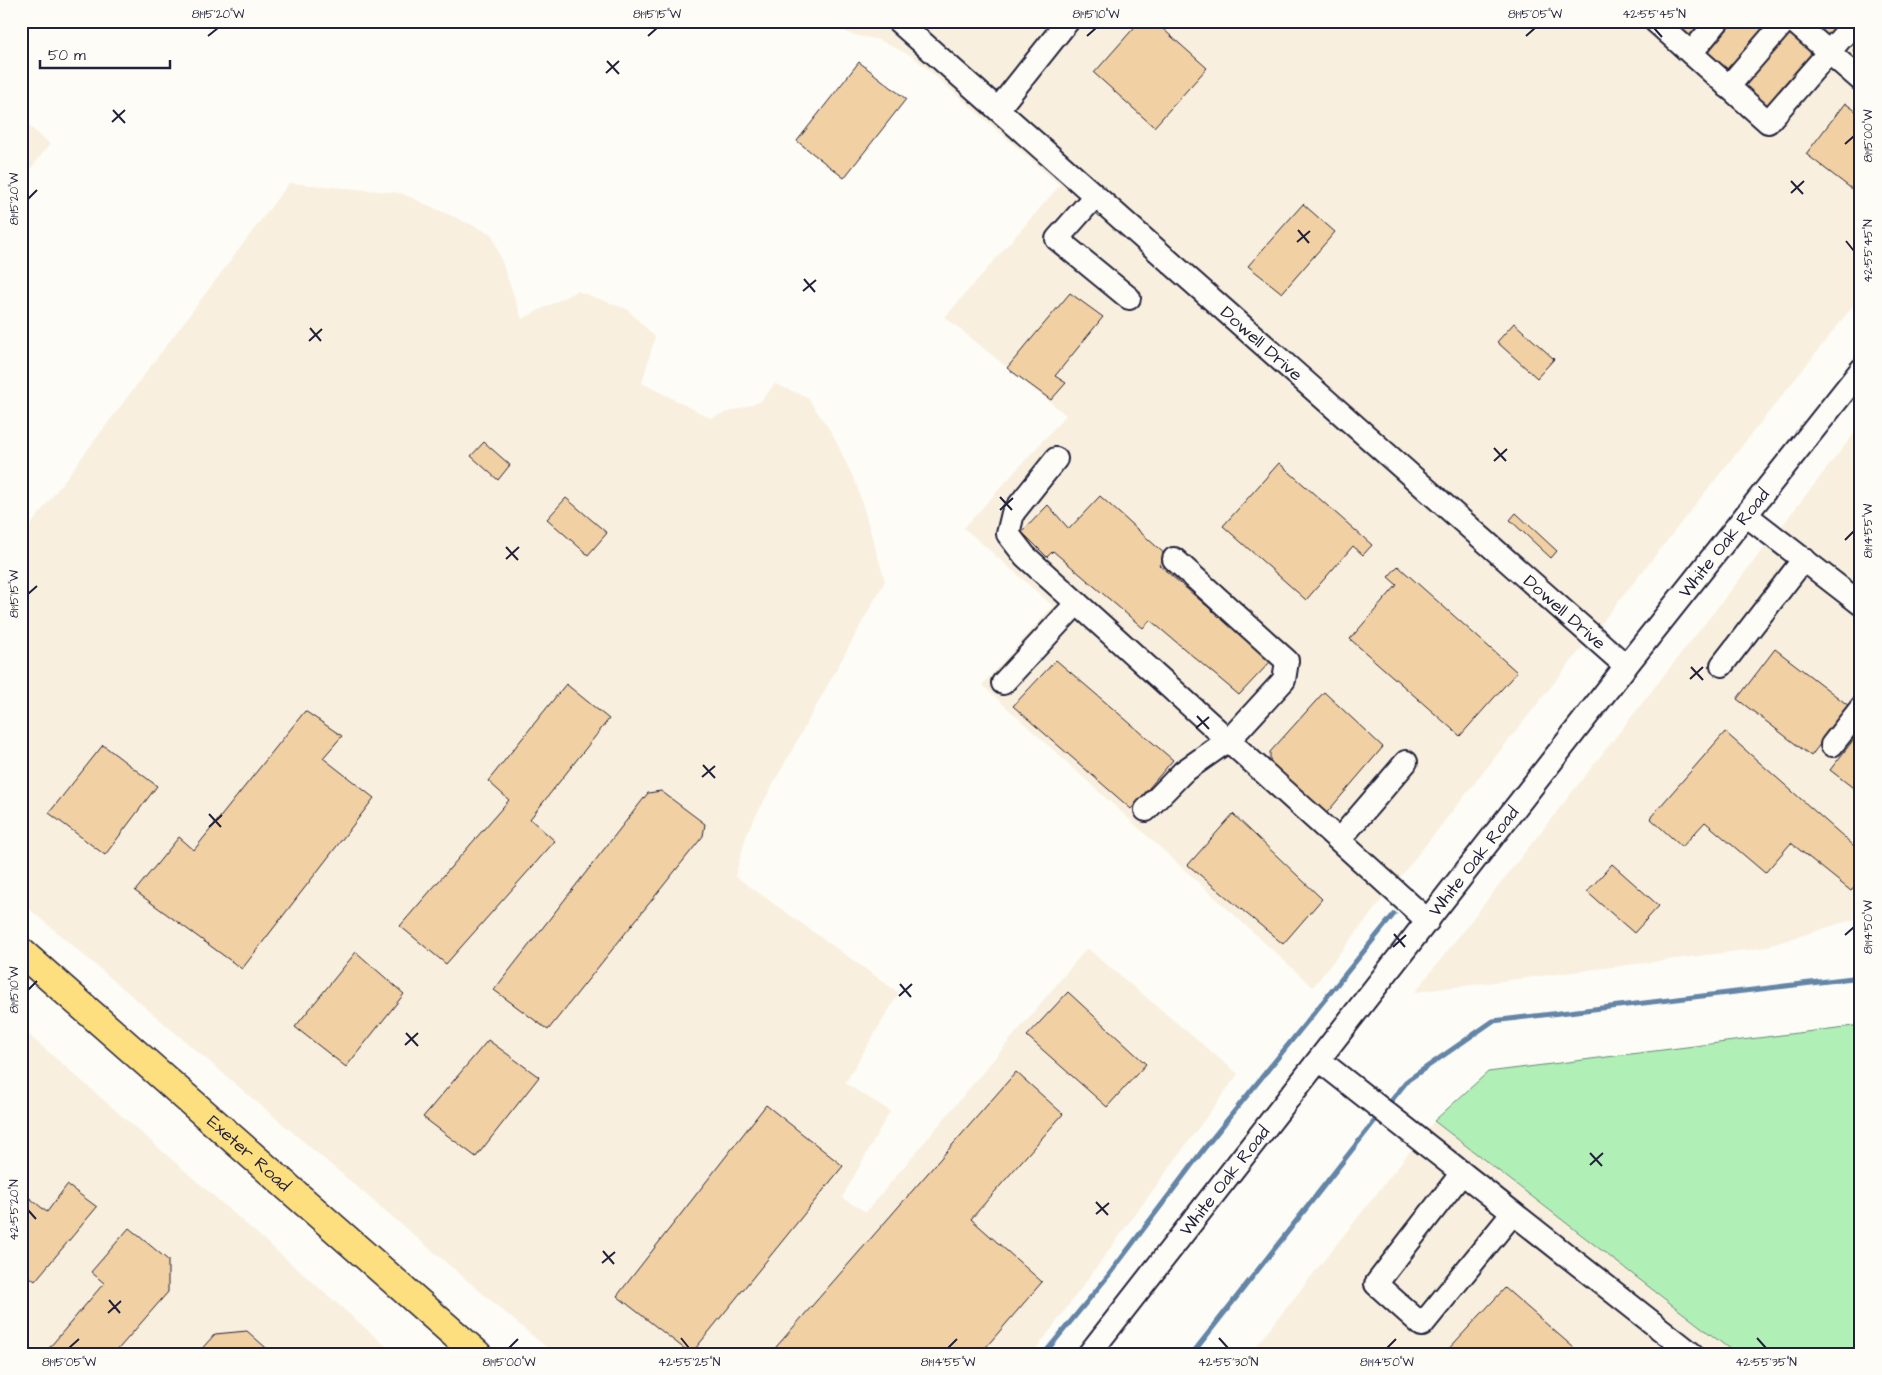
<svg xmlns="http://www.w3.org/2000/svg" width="1882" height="1375" font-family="'Architects Daughter',sans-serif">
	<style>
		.built { fill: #f9efde }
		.green { fill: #b0efb6; stroke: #698878 }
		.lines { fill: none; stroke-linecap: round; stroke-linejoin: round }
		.stream { stroke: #6485a7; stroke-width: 5 }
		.building { fill: #f1d0a3; stroke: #22223b }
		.minor-casing { stroke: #22223b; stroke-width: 26 }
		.major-casing { stroke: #22223b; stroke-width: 31 }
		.minor { stroke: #fdfcf7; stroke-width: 22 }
		.major { stroke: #fddf80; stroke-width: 28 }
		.ticks { fill: none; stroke: #22223b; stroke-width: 2 }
		.labels { text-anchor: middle; stroke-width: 4.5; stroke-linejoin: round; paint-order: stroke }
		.street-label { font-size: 18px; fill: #22223b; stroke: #fdfcf7 }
		.neatline { fill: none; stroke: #22223b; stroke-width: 2 }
		.ticks-label { font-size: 12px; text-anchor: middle; fill: #22223b }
	</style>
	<rect width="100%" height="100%" fill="#fdfcf7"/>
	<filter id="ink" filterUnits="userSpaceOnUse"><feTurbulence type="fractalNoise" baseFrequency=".02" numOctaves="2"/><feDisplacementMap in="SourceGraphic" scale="10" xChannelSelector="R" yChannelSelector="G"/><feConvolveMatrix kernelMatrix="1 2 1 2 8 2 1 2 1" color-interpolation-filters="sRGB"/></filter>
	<g filter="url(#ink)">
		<path class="built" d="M825,21H1861V296L1313,987L982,685L1053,606L964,528L1066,415L945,317L1060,185L912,56L879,40L850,34Z
			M21,119L50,144L21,181Z
			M289,183L401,193L492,234L522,319L577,291L627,309L655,337L642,383L710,418L760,402L775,384L807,397L832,433L857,486L885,581L748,830L735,876L899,993L845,1083L890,1111L842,1198L866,1212L1087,948L1238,1074L1033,1354H554L21,902V538Z
			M1861,425V917L1762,948L1415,992Z
			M21,1028L395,1354H21Z
			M1434,1121L1736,1354H1250Z"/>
		<path class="green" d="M1861,1025V1354H1736L1434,1121L1488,1072Z"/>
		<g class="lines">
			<path class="stream" d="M1387,1106L1408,1080L1493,1021L1861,977
				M1044,1354L1108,1276L1203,1150L1394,914
				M1192,1354L1380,1114"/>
		</g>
		<path class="building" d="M1140,21H1154L1207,68L1154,127L1094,73Z
			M1671,21H1710L1692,40Z
			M1728,21H1777L1730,74L1702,50Z
			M1813,21H1847L1831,39Z
			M1790,31L1817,55L1768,109L1741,85Z
			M1861,41V57L1853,50Z
			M859,62L906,99L844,178L797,141Z
			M1845,103L1861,115V196L1806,154Z
			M1303,204L1335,232L1282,293L1248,266Z
			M1070,293L1103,317L1055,376L1066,383L1051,400L1007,368Z
			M1514,323L1554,359L1537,378L1497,342Z
			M484,442L510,465L498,480L471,456Z
			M1279,463L1372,545L1363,555L1353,546L1306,600L1223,526Z
			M1100,496L1167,556L1159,565L1271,661L1239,695L1150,620L1143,628L1053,551L1047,557L1022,532L1048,505L1069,529Z
			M566,498L607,533L588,555L547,519Z
			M1516,513L1557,551L1551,558L1510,520Z
			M1398,566L1517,672L1460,736L1350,639L1397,585L1388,577Z
			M1775,649L1849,706L1811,756L1737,699Z
			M1056,660L1173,760L1131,809L1013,706Z
			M566,684L609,719L530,819L555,841L446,964L400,926L509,800L488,781Z
			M1324,692L1383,747L1324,816L1270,769V752Z
			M305,711L342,736L323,758L374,798L242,969L135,891L179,837L194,850Z
			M1861,730V794L1830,770Z
			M1725,732L1861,852V880L1851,891L1791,843L1765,873L1705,822L1682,847L1650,818Z
			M103,745L157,786L105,855L49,813Z
			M661,791L705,824L703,836L548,1030L494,990L648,793Z
			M1233,814L1322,899L1283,944L1188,865Z
			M1612,864L1659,906L1634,933L1587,892Z
			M356,952L404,994L346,1067L295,1027Z
			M1068,992L1146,1064L1107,1107L1027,1036Z
			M488,1040L539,1077L476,1157L423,1117Z
			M1016,1072L1063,1114L971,1219L1042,1282L980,1354H770Z
			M766,1105L843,1166L691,1354L617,1296Z
			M67,1185L97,1207L35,1281L21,1270V1191L47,1212Z
			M129,1228L168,1260V1292L114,1354H44L104,1283L91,1272Z
			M1505,1288L1581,1354H1444Z
			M247,1331L273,1354H197L215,1334Z"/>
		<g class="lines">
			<g class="minor-casing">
				<g id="minor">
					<path id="s1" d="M898,21L1626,666"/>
					<path d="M1655,21L1768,122L1856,21"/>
					<path d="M1793,21L1861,80"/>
					<path d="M1691,53L1718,21"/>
					<path d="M1728,87L1785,21"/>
					<path d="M998,109L1068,21"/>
					<path d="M1095,196L1057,239L1129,298"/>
					<path d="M1056,459L1013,513L1008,534L1025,556L1428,921"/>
					<path d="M1746,515L1861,604"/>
					<path d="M1722,665L1804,559"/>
					<path d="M1003,683L1077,603"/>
					<path d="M1832,745L1861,708"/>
					<path d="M1146,810L1183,772L1230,739L1284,680L1287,661L1174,559"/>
					<path d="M1339,840L1406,762"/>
					<path d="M1319,1060L1692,1354"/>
					<path d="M1462,1173L1376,1284L1422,1325L1513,1213"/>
					<path id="s2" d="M1089,1354L1626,666L1861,370"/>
				</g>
			</g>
			<g class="major-casing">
				<g id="major">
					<path id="s3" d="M21,952L477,1354"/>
				</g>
			</g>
			<use href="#minor" class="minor"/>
			<use href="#major" class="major"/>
		</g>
	</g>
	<path class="ticks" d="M1654,28L1662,37M208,36L218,28M648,36L657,28M1087,36L1096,28M1526,36L1535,28M607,61L619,74M606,73L619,61M113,110L125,123M112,122L125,110M1845,144L1854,136M1791,181L1803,194M1791,193L1804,181M28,199L37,190M1298,230L1309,243M1846,241L1854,251M1297,242L1310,231M804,279L815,292M803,291L816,280M310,328L321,341M309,341L322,329M1494,448L1506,461M1494,461L1507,449M1000,497L1012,510M1000,510L1013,498M1845,540L1854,531M506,547L518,560M506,559L519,547M28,594L37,586M1691,667L1703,680M1690,679L1703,667M1197,716L1209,729M1196,728L1209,717M703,765L715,778M702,777L715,766M209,814L221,827M209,827L222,815M1394,934L1405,947M1845,935L1854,927M1393,947L1406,935M900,984L911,997M28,990L37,981M899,996L912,984M406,1033L418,1046M405,1045L418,1033M1590,1153L1602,1166M1590,1165L1603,1153M1096,1202L1108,1215M28,1210L36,1219M1096,1214L1109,1203M603,1251L614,1264M602,1263L615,1252M109,1300L120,1313M108,1313L121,1301M681,1338L689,1348M1219,1338L1228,1348M1757,1338L1766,1348M69,1348L79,1339M509,1348L518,1339M948,1348L957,1339M1387,1348L1396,1339"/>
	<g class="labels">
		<g class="street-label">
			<text dy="6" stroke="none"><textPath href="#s1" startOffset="486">Dowell Drive</textPath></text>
			<text dy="6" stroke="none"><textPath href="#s2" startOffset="1030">White Oak Road</textPath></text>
			<text dy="6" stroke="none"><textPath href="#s1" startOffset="891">Dowell Drive</textPath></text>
			<text dy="6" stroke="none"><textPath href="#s2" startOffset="625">White Oak Road</textPath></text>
			<text dy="6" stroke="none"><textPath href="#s3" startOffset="304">Exeter Road</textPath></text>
			<text dy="6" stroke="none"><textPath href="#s2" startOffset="220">White Oak Road</textPath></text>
		</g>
	</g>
	<rect width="1882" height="1375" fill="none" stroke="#fdfcf7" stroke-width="55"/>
	<path d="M40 60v8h130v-8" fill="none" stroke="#22223b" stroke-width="2.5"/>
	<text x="48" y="60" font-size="15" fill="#22223b" stroke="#fdfcf7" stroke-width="4" paint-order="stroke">50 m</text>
	<rect x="28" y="28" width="1826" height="1320" class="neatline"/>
	<g class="ticks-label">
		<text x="218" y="18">81°15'20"W</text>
		<text x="657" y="18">81°15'15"W</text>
		<text x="1096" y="18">81°15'10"W</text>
		<text x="1535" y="18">81°15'05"W</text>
		<text x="1654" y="18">42°55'45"N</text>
		<text transform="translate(1868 136) rotate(-90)" y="4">81°15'00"W</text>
		<text transform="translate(14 199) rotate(-90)" y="4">81°15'20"W</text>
		<text transform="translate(1868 251) rotate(-90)" y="4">42°55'45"N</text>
		<text transform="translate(1868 531) rotate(-90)" y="4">81°14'55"W</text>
		<text transform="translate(14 594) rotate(-90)" y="4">81°15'15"W</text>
		<text transform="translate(1868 927) rotate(-90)" y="4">81°14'50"W</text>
		<text transform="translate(14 990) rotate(-90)" y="4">81°15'10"W</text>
		<text transform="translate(14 1210) rotate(-90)" y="4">42°55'20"N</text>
		<text x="69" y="1366">81°15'05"W</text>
		<text x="509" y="1366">81°15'00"W</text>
		<text x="689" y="1366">42°55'25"N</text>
		<text x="948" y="1366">81°14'55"W</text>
		<text x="1228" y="1366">42°55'30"N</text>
		<text x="1387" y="1366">81°14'50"W</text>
		<text x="1766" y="1366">42°55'35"N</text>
	</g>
</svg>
